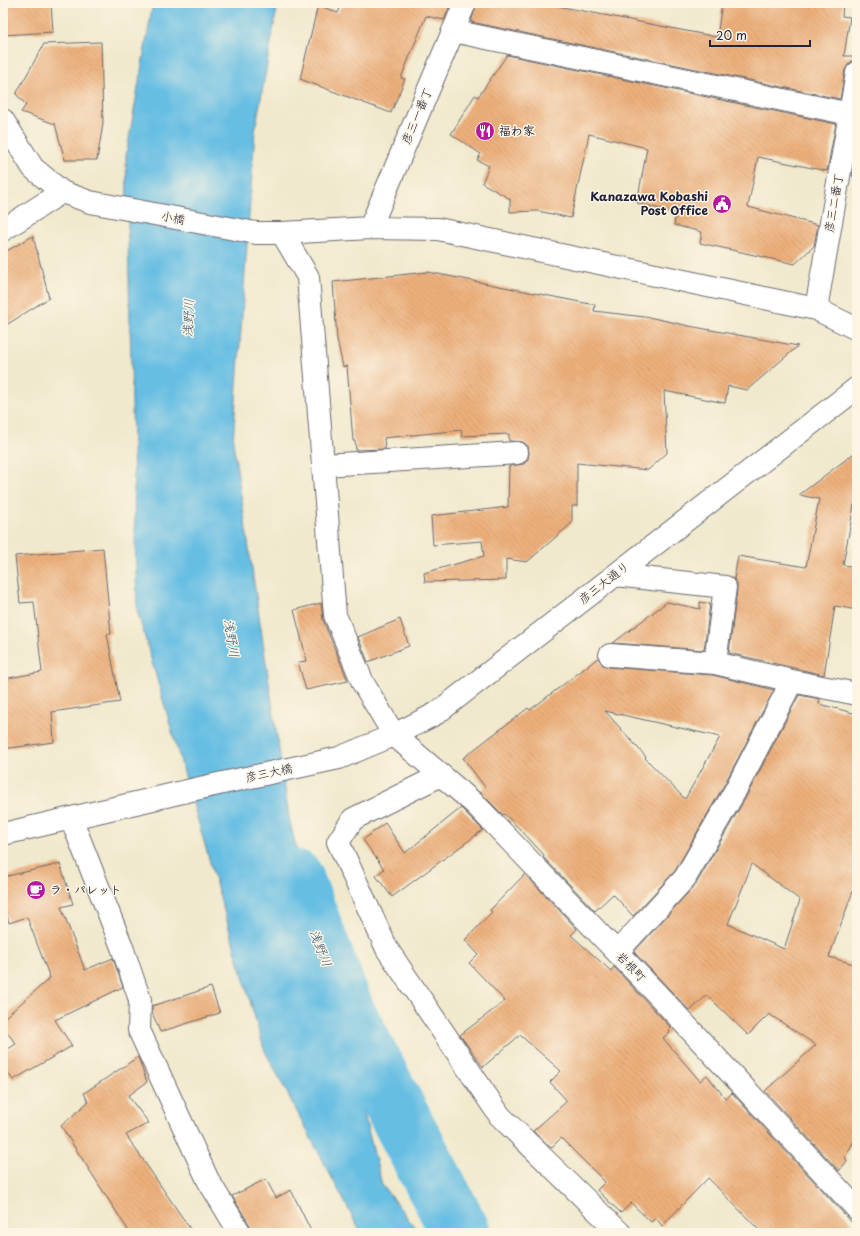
<svg xmlns="http://www.w3.org/2000/svg" width="860" height="1236" font-family="'Playpen Sans','Klee One',sans-serif">
	<style>
		.water { fill: #66bee3; stroke: #44708f }
		.lines { fill: none; stroke-linecap: round; stroke-linejoin: round }
		.river { stroke: #66bee3; stroke-width: 60 }
		.building { fill: url(#building-back-hatch); fill-rule: evenodd }
		.minor-casing { stroke: #6a686e; stroke-width: 24 }
		.minor { stroke: #fff; stroke-width: 22 }
		.labels { text-anchor: middle; stroke-width: 3; stroke-linejoin: round; paint-order: stroke }
		.street-label { font-size: 12px; fill: #22223b; stroke: #fcf5e5 }
		.poi-label { font-size: 12px; font-weight: bold; fill: #22223b; stroke: #fcf5e5; text-anchor: start }
		.water-label { font-size: 13px; font-style: italic; fill: #3a5976; stroke: #fcf5e5 }
	</style>
	<defs>
		<pattern id="building-back-hatch" width="6" height="6" patternUnits="userSpaceOnUse"><rect width="6" height="6" fill="#edb07c"/><path d="M-1 5l2 2M0 0l6 6M5-1l2 2" fill="none" stroke="#cb976c"/></pattern>
	</defs>
	<rect width="100%" height="100%" fill="#fcf5e5"/>
	<filter id="ink" filterUnits="userSpaceOnUse"><feTurbulence type="fractalNoise" baseFrequency=".025" numOctaves="2"/><feDisplacementMap in="SourceGraphic" scale="8" xChannelSelector="R" yChannelSelector="G"/><feConvolveMatrix kernelMatrix="1 2 1 2 8 2 1 2 1" color-interpolation-filters="sRGB"/></filter>
	<filter id="wash" filterUnits="userSpaceOnUse"><feTurbulence type="fractalNoise" baseFrequency=".012" numOctaves="4" result="noise"/><feDisplacementMap in="SourceGraphic" scale="16" xChannelSelector="R" yChannelSelector="G"/><feGaussianBlur stdDeviation="0.9" result="paint"/><feColorMatrix in="noise" values="0 0 0 0 0 0 0 0 0 0 0 0 0 0 0 0 0 1.4 0 .05"/><feComposite in="paint" operator="in"/></filter>
	<g filter="url(#wash)">
		<rect width="100%" height="100%" fill="#f0e9cd"/>
		<path class="water" d="M153,3H278L255,131L233,442L290,823L382,1185L419,1233H361L264,1049L137,610L126,156Z"/>
		<g class="lines">
			<path class="river" d="M294,879L345,1012L461,1233"/>
		</g>
		<g id="blocks">
			<path class="building" d="M3,3H51L53,32L3,35Z
				M342,3H451L444,20L426,16L401,78L405,79L391,113L300,79L318,5L338,13Z
				M477,3H542L717,37L722,3H843L842,16L850,17L844,56H857V61H852L848,65L845,70L840,99L471,22Z
				M101,42L103,124L97,160H65L55,124L21,112L26,105L16,94L44,44Z
				M507,55L836,124L827,171L758,157L748,207L818,225L814,246L795,264L700,243L702,232L674,225L676,213L637,203L647,148L589,134L571,218L538,211L510,212V199L482,183L489,166L477,160L481,154L451,134L475,95L478,97Z
				M857,146V177L852,176Z
				M33,236L49,298L3,327V253Z
				M428,272L595,305L594,311L653,318L689,326L798,346L747,390L728,386L725,403L664,391L667,453L648,470L577,463V506H572V523L527,562L506,559V580L425,582L424,573L484,556L482,541L433,545L431,516L508,507L509,466L524,464L528,459L529,453L528,446L523,442L509,441V434L461,436L462,430L384,438L385,449L356,450L355,441H353L347,366L343,367L337,339L333,282Z
				M857,451V505H854L843,565L857,567V610L835,606L824,675L729,653L737,589V583L734,579L738,556L806,567L819,499L799,495Z
				M103,548L111,634H107L120,702L52,712L54,742L3,749V679L42,672L34,602L20,603L15,556Z
				M667,602L700,609V602L710,604L704,650L613,643Z
				M321,603L323,620L348,681L306,690L298,662L307,661L294,610Z
				M400,619L409,646L368,662L358,637Z
				M598,658L603,665L609,667L713,675L774,690L724,785L675,871L633,916L613,894L595,911L543,857L544,855L522,831L504,814L503,815L480,792L485,787L463,758L528,708L530,710ZM605,711L720,737L685,799L645,758L646,757Z
				M799,695L820,699L819,704L857,714V880L829,957L857,965V1135L845,1157L847,1161L839,1171L765,1091L816,1045L769,1014L748,1035L707,995L690,1011L634,952L696,884L746,797ZM752,864L800,900L784,949L728,924Z
				M461,808L483,830L392,897L376,876L384,869L363,840L385,823L405,853Z
				M60,864L73,904L61,907L85,970L113,958L123,987L55,1020L72,1046L13,1080L3,1066V1052L16,1044L3,1027V1019L50,978L27,917L9,923L3,902V877Z
				M525,874L577,929L571,935L611,971L614,967L671,1028L669,1030L670,1032L663,1038L700,1081L707,1075L726,1099L732,1093L857,1228V1233H762L708,1178L662,1226L656,1218L651,1222L631,1203L621,1213L597,1190L605,1182L561,1138L551,1148L533,1131L567,1101L550,1082L561,1071L520,1035L483,1067L460,1035L505,1001L469,963L478,954L465,940L492,912L490,910Z
				M211,987L220,1013L160,1032L152,1012V1006Z
				M138,1057L147,1082L128,1096L149,1123L126,1135L193,1233H130L61,1126L88,1102L84,1093Z
				M266,1179L276,1198L291,1190L312,1233H252L251,1227L232,1196Z"/>
		</g>
	</g>
	<g filter="url(#ink)">
		<use href="#blocks" fill-opacity="0" stroke="#6a686e" stroke-width="1"/>
		<g class="lines">
			<g class="minor-casing">
				<path id="minor" d="M453,31L850,114
					M3,120L33,168L62,192L90,202L256,233H282L370,228L438,229L816,309L857,329
					M370,228L465,3
					M3,230L62,192
					M282,233L308,277L335,615L363,683L394,735L475,804L657,994L857,1209
					M816,309L857,73
					M324,465L517,453
					M615,575L725,587L715,663
					M610,655L715,663L792,681L857,694
					M441,775L353,819L338,842L387,949L500,1116L620,1233
					M71,818L122,947L140,1000L139,1030L208,1180L240,1233
					M3,834L200,788L339,758L394,735L437,713L857,388
					M617,952L685,878L735,791L792,681"/>
			</g>
			<use href="#minor" class="minor"/>
		</g>
	</g>
	<defs>
		<g id="restaurant-disc" transform="scale(1)"><circle r="9.5" fill="#b5179e" stroke="#fcf5e5"/><path d="M-5-6h1v4h1v-4h1v4h1v-4h1v5L-1.5 .5V6h-2V.5L-5-1ZM5-6V6H3V1.5H1.5Q1.5-4 5-6Z" fill="#fff"/></g>
		<g id="civic-disc" transform="scale(1)"><circle r="9.5" fill="#b5179e" stroke="#fcf5e5"/><path d="M-.6-6.5H3V-4.5H.6V-3L4-1V1h2V6H-6V1h2V-1L-.6-3ZM-1.2 2.5V6h2.4V2.5Z" fill="#fff"/></g>
		<g id="cafe-disc" transform="scale(1)"><circle r="9.5" fill="#b5179e" stroke="#fcf5e5"/><path d="M-5.5-4.5H6V0H3Q3 3.5 0 3.5H-2.5Q-5.5 3.5-5.5 0ZM3-3.2v2h1.7v-2ZM-6 4.5H4V6H-6Z" fill="#fff"/></g>
	</defs>
	<g fill-rule="evenodd">
		<use href="#restaurant-disc" x="485" y="131"/>
		<use href="#civic-disc" x="722" y="204"/>
		<use href="#cafe-disc" x="36" y="890"/>
	</g>
	<g class="labels">
		<g class="street-label">
			<text transform="translate(417 116) rotate(-67)" y="4">彦三一番丁</text>
			<text transform="translate(834 203) rotate(-80)" y="4">彦三二番丁</text>
			<text transform="translate(173 218) rotate(11)" y="4">小橋</text>
			<text transform="translate(604 583) rotate(-38)" y="4">彦三大通り</text>
			<text transform="translate(269 773) rotate(-12)" y="4">彦三大橋</text>
			<text transform="translate(631 967) rotate(46)" y="4">岩根町</text>
		</g>
		<g class="poi-label">
			<text x="499" y="135">福わ家</text>
			<text x="708" y="201" text-anchor="end">Kanazawa Kobashi<tspan x="708" dy="14">Post Office</tspan></text>
			<text x="50" y="894">ラ・パレット</text>
		</g>
		<g class="water-label">
			<text transform="translate(188 318) rotate(-88)" y="5">浅野川</text>
			<text transform="translate(232 638) rotate(81)" y="5">浅野川</text>
			<text transform="translate(321 948) rotate(69)" y="5">浅野川</text>
		</g>
	</g>
	<rect width="860" height="1236" fill="none" stroke="#fcf5e5" stroke-width="16"/>
	<path d="M710 40v6h100v-6" fill="none" stroke="#22223b" stroke-width="2"/>
	<text x="716" y="40" font-size="12" fill="#22223b" stroke="#fcf5e5" stroke-width="3" paint-order="stroke">20 m</text>
</svg>
